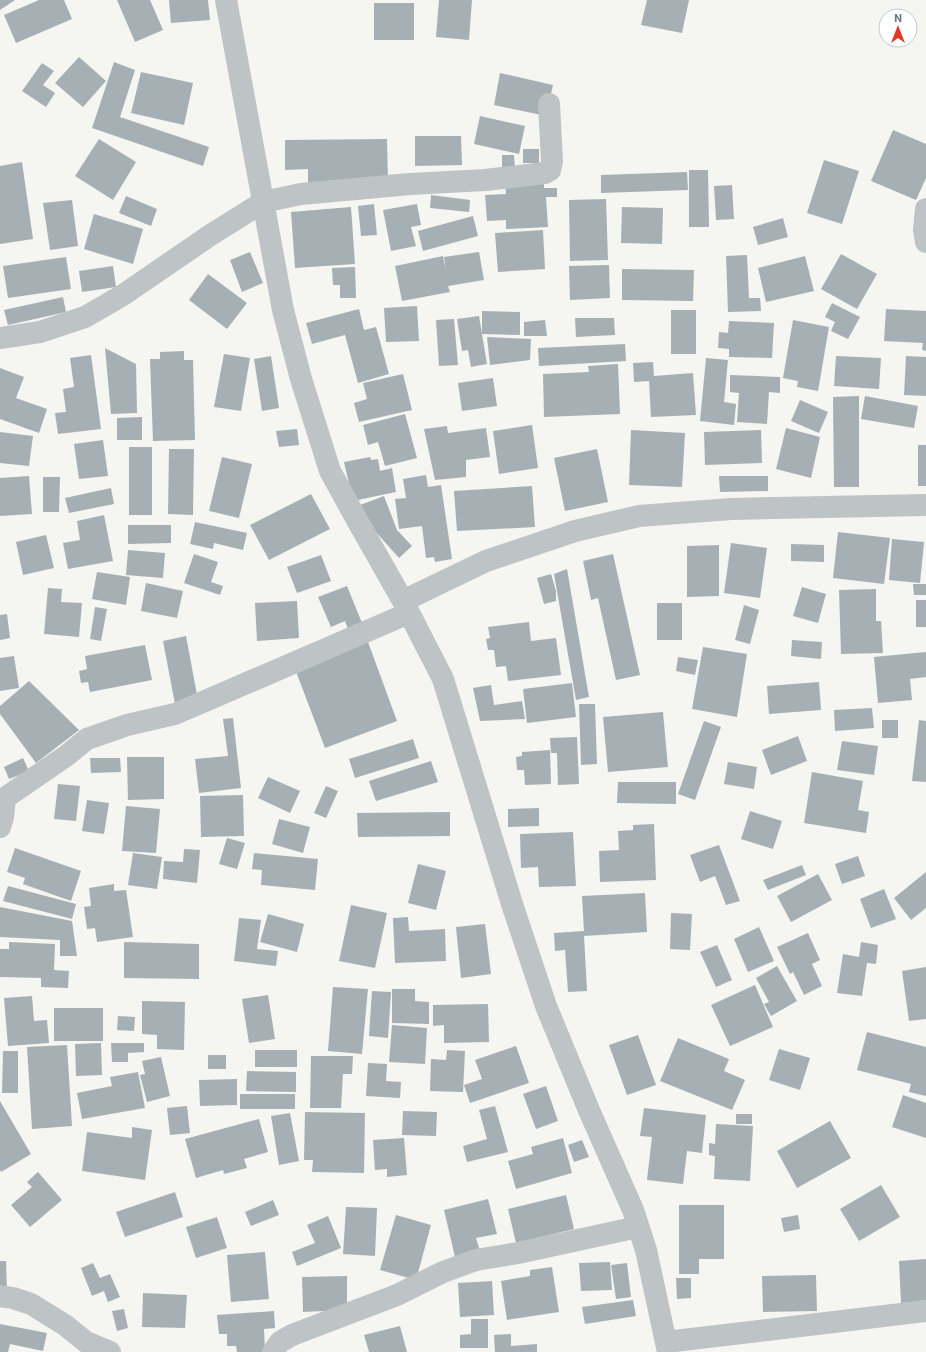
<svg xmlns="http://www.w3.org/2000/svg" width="926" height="1352" font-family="Roboto,sans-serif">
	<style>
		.building { fill: #a6b0b4 }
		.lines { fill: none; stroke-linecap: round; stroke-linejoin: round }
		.minor { stroke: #bec3c5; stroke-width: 22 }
	</style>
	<rect width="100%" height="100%" fill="#f5f5f1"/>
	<path class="building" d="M0,0H15L0,10Z
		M39,0H64L72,19L16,43L4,15Z
		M117,0H150L163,30L135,42Z
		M169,0H208L210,20L171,23Z
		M439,0H472L469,40L436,37Z
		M647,0H689L682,33L641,25Z
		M374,3H414V40H374Z
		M79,57L106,81L83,107L55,83Z
		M114,62L135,70L120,117L209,147L203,166L92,128Z
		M42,63L54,71L43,85L55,93L46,107L22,91Z
		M141,72L193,83L184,125L131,113Z
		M500,73L553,85L546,116L494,105Z
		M480,116L525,126L519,154L474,144Z
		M893,130L926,144V178L916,200L871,181Z
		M415,136H461L462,165L415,166Z
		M99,139L136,162L113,200L75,176Z
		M387,139L388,182L308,183V169L285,170V140Z
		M523,149H539V163H523Z
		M502,155H514L515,169L502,170Z
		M824,160L859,171L842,224L807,213Z
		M22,162L33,239L0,244V166Z
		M689,170H708L709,227H689Z
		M687,172L688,190L601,193V175Z
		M544,182V188H557V197H546L548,227L506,229V220L487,221L485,195L506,194L505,184Z
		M732,185L734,219L716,220L714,186Z
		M431,195L470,200L469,212L430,208Z
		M126,196L157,209L151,226L119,213Z
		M606,199L608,260L570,261L569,200Z
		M72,200L78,246L50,250L43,203Z
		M374,204L377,235L361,236L358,206Z
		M417,204L421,225L411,227L416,246L391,251L383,210Z
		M351,207L355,264L295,268L291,212Z
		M622,207L663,208L662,244L621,243Z
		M94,214L143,229L133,264L84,249Z
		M473,216L478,236L423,251L418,231Z
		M783,218L788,237L758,245L753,227Z
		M543,230L545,269L498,272L495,233Z
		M250,252L263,283L242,292L230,260Z
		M479,252L484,280L448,286L450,292L402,301L395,266L443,256L446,271L444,257Z
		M841,254L877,274L857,309L821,289Z
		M747,255L749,298H760L761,311L728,312L726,256Z
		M805,256L814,291L766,302L758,268Z
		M66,257L71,289L8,298L3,266Z
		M609,265L610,298L570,300L569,266Z
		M113,266L116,287L82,292L79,271Z
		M355,267L356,298H340V285H333L332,268Z
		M622,269L694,270L693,301L622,300Z
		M208,274L247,303L227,329L189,300Z
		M63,297L66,312L8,325L4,310Z
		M832,303L860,317L848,339L831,331L835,322L825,317Z
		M417,306L419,341L386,342L384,308Z
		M359,309L364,330L376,327L389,374L358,383L345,335L312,344L306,323Z
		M886,309L926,311V351L922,350L923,343L884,341Z
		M671,310H696V354H671Z
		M482,311L520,312V335L482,334Z
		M479,316L487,364L471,367L468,350L462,351L457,319Z
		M575,318H614L615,335L576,337Z
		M454,319L458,365L439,366L436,320Z
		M545,320L547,336H524V322Z
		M793,320L829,327L818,391L797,387L798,381L783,378Z
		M729,321L774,323L772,358L729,357V349L718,348L719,332L728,333Z
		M487,337L531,339L530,360L490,365Z
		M625,344L626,361L539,366L538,348Z
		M105,348L136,364L137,413L111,414Z
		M184,351V360H193L195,440L153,441L150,359H160V352Z
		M224,354L250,358L241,411L214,407Z
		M91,355L101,429L58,434L55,413L66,412L63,389L74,387L70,358Z
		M271,356L279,408L262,411L254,359Z
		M836,356L881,358L879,389L834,386Z
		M906,356L926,357V396L904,395Z
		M706,358L728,360L724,402L736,404L734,425L700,421Z
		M653,362L654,376L693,373L696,415L651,417L649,381L634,382L633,363Z
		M618,364L620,414L544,417L543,374L589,372L588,366Z
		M0,368L24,377L16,398L47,409L39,433L0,419Z
		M403,374L412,410L359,422L354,403L367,399L363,383Z
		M730,375L780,377V393L769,392L767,424L737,422L739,393L730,392Z
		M493,378L497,406L462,411L458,383Z
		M859,396V487H834L833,397Z
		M865,396L918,406L914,428L861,419Z
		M800,400L828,412L819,433L791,421Z
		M405,414L417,458L385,466L378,442L368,445L363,425Z
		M142,417V440H117V418Z
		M532,425L538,468L499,474L493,431Z
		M447,426L448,433L486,428L490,457L466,460V477L435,480L424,429Z
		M786,428L820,437L811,478L776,469Z
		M297,429L299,445L279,447L276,431Z
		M631,430L685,433L682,487L629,485Z
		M761,430L762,463L705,465L704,432Z
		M0,432L33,436L29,466L0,463Z
		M103,440L108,476L79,479L74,444Z
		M918,445H926V486H918Z
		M129,447H152V515H129Z
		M169,449H194L193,515L168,514Z
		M597,449L608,502L565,511L554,458Z
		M222,457L252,464L239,518L209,511Z
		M370,457L371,460L378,459L380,471L392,468L396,492L353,501L344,462Z
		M426,475L428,487L441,485L452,559L435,562L434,557L426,558L422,526L399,529L395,499L406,498L403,479Z
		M29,476L32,514L0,516V478Z
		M719,476H768V491L720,492Z
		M43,477H60L59,512H43Z
		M532,486L535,527L457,531L454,491Z
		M111,488L114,504L69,513L65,498Z
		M311,494L330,529L269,560L250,525Z
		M384,496L397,530L412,546L399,558L367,522L360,505Z
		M104,515L113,561L68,569L63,543L80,540L77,521Z
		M195,522L247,533L243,550L214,543L213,549L190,544Z
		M128,525H171V543L128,544Z
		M838,532L890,538L884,584L833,578Z
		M46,535L54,568L23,575L16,542Z
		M892,539L924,542L920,583L889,580Z
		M731,543L767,548L760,598L724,593Z
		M791,544L824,545V562L791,561Z
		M719,545V596L687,597V546Z
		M128,550L165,553L163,578L126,575Z
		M194,554L218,562L211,582L223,586L220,595L184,583Z
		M613,554L640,675L616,680L598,598L591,600L583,561Z
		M321,555L331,581L297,593L287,567Z
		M567,569L589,697L576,700L554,574Z
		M97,572L130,577L126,605L92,599Z
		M551,574L556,591V601L544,604L537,578Z
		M146,583L183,591L177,618L141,611Z
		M913,584H926V595H914Z
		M347,586L362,623L348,629L345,621L331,627L318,597Z
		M802,587L826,594L818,623L793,616Z
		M48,588L62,589L61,602L82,603L79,637L44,634Z
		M876,589V621H881L883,653L841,654L839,590Z
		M916,600H926V627H916Z
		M297,601L299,638L257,641L255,603Z
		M657,603H682V640H657Z
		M744,605L759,610L750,644L735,640Z
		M95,607L107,609L101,641L90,639Z
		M7,614L10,638L0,640V615Z
		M529,622L531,641L556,638L561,675L508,681L506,666L496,667L494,650H488L486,639L490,638L488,627Z
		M186,636L198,700L175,704L163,641Z
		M792,640L822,642L821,659L791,656Z
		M368,642L397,721L325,748L295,669Z
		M145,645L152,680L90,692L88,682L81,683L79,671L87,669L85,656Z
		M703,647L747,654L737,717L692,709Z
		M926,652V677L910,679L912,700L878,703L874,657Z
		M14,656L19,688L0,691V658Z
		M678,657L698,660L695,675L676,671Z
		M29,681L79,730L36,763L0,714V706Z
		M819,682L821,710L769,714L767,686Z
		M572,683L576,717L527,723L523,689Z
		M491,685L494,705L522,701L525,719L480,721L473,688Z
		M579,704H595L597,764L581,765Z
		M872,708L874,728L835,731L834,710Z
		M663,712L668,767L608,772L603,717Z
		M233,718L241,788L199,793L195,759L228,756L223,719Z
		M882,720H898V738H882Z
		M919,720L926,721V782L912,781Z
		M704,721L721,727L695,800L678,794Z
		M798,736L807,761L771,775L762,750Z
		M577,737L579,784L558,785L557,753H551L550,738Z
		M413,739L419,758L355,778L349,759Z
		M842,741L878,746L874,775L837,770Z
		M550,750L551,784L525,785L524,770H517L516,757L522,756V752Z
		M127,757H164V799L128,800Z
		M23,758L29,771L9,779L4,767Z
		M90,758H120L121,772L91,773Z
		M431,761L438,782L376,801L369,781Z
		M728,762L757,767L754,789L724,784Z
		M812,772L863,781L858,810L869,812L866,833L804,823Z
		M268,777L300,791L290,813L258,798Z
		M618,782H676V804L617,803Z
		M58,784L80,786L76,821L54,819Z
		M326,786L338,791L326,818L314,813Z
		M243,795L244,836L201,837L200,796Z
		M87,800L109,803L104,834L82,831Z
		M126,806L160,809L156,853L122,851Z
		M539,808V826L508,827V809Z
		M750,811L782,821L773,849L741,839Z
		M450,812V836L358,837L357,813Z
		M279,819L310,827L303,853L272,844Z
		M654,824L656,880L600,882L599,851L619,850L618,831L633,830V825Z
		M573,832L576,886L539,887L538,867L521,868L520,834Z
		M227,838L245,843L237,869L219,864Z
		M719,845L740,901L726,905L715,876L700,882L690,855Z
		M15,848L81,871L71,901L23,884L25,878L7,872Z
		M184,849L200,850L197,883L163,879L164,861L183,862Z
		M133,853L162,857L157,889L128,885Z
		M254,853L318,859L315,890L261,885L262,870L252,869Z
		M858,856L865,876L842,884L835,864Z
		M418,864L446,871L436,910L408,903Z
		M802,865L806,875L768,890L763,880Z
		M926,872V908L911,920L894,898Z
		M818,874L832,900L791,922L777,896Z
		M114,884V891L126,890L133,937L97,942L95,928L87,929L84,907L91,906L89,888Z
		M8,886L76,904L72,919L3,901Z
		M884,889L896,919L871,928L860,899Z
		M645,893L647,932L584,936L587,991L568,992L565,950L555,951L554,933L584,931L582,896Z
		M351,905L387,913L375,968L339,961Z
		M0,907L72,921L77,956H60V940L0,937Z
		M671,913L692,914L690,950L670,949Z
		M268,914L304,924L297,952L260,942Z
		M408,917L409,931L445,929L446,961L395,963L393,918Z
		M239,918L261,920L257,949L278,951L276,966L234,961Z
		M485,924L491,974L461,978L456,927Z
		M759,927L774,961L748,972L734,939Z
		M808,933L820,960L812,964L822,986L804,995L793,972L790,974L777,947Z
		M9,942L55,944L54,970L69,971L68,988L41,987V978L0,977V949H9Z
		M124,942L199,944V979L124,978Z
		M861,942L878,945L876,964L867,963L862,996L837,993L843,954L859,957Z
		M717,945L732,980L716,987L700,952Z
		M777,966L797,1001L771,1016L764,1004L769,1002L756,978Z
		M926,967V1019L909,1021L902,971Z
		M755,985L773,1027L730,1046L711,1005Z
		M333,987L368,989L362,1054L328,1051Z
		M392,989H415V1001L429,1002V1024L392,1023Z
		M372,991L391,992L388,1038L369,1036Z
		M268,995L275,1039L249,1043L242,999Z
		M32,996L34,1021L47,1020L49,1043L8,1046L4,998Z
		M142,1001L185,1002L184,1050L157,1049V1035L142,1034Z
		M488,1004L489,1042L444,1043V1025L433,1026V1005Z
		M54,1008H103V1041H54Z
		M118,1016L135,1017L134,1031L117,1030Z
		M392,1025L427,1028L425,1064L389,1062Z
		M867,1032L926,1047V1096L909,1092L911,1084L857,1070Z
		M638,1035L656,1085L627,1095L609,1045Z
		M678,1038L729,1059L724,1071L745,1080L732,1110L660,1081Z
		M101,1043L102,1075L76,1076L75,1044Z
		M111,1043H144V1052L128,1053V1062H112Z
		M67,1045L72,1126L32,1129L27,1047Z
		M516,1046L529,1083L470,1103L464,1085L482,1079L475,1060Z
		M779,1049L810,1058L800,1090L769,1080Z
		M255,1050H297V1067H255Z
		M447,1050L465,1051L463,1092L430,1091L431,1059L446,1060Z
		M3,1051H18V1093H2Z
		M208,1055H226V1069H208Z
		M311,1056H353L352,1074H343L341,1108H310Z
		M161,1057L170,1096L147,1102L140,1075L145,1074L142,1061Z
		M368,1063L387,1064L386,1081L401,1082L400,1098L366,1096Z
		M247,1071L296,1072V1092L246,1091Z
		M138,1072L145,1108L82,1119L77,1093L112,1086L110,1077Z
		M237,1079V1105L200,1106L199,1080Z
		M546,1086L558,1121L536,1129L523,1094Z
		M240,1094H295V1109H240Z
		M903,1095L926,1103V1138L892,1127Z
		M0,1101L31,1154L1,1172L0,1170Z
		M187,1106L190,1133L170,1135L167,1108Z
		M495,1106L508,1152L467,1162L463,1146L487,1139L479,1110Z
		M644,1108L706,1115L702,1153L687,1151L683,1184L647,1180L652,1137L640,1136Z
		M403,1111L437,1112L436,1136L402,1135Z
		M305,1112L365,1113L364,1173L312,1172L313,1160H304Z
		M290,1113L299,1161L279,1165L271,1116Z
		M736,1114H752V1124H736Z
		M259,1119L268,1152L244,1159L247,1168L224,1174L223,1170L196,1178L185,1139Z
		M830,1121L851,1158L797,1188L777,1151Z
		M716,1124L753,1126L750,1181L714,1179L715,1156L709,1155V1143L715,1144Z
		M132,1127L152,1130L145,1180L82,1171L87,1132L132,1138Z
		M404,1138L407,1175L387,1177V1169L375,1170L373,1140Z
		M563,1138L572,1173L516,1189L508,1161L533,1154L531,1147Z
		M582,1140L589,1157L574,1162L568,1145Z
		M38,1172L62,1200L30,1227L11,1205L32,1187L27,1182Z
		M881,1185L900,1217L859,1241L840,1209Z
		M175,1192L183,1217L125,1237L116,1212Z
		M566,1195L574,1229L516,1243L508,1209Z
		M488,1199L497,1234L476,1238L480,1251L455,1257L444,1210Z
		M273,1200L279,1215L251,1226L245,1212Z
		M679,1205H724V1259H699V1274H679Z
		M346,1207L377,1208L375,1256L343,1254Z
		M396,1215L431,1225L416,1280L380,1270Z
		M798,1215L800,1229L784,1232L781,1218Z
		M328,1216L341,1248L297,1266L292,1252L315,1243L307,1225Z
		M217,1217L227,1248L196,1258L186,1227Z
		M265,1252L269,1299L231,1302L227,1255Z
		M926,1259V1302L901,1303L899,1261Z
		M0,1261H6L7,1291L0,1292Z
		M610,1262L612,1290L581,1291L579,1263Z
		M93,1263L100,1278L110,1274L120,1297L108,1302L104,1291L92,1296L81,1268Z
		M627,1263L631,1297L616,1299L611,1265Z
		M552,1267L559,1312L507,1320L501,1281L530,1276V1270Z
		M816,1275L817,1311L763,1312L762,1276Z
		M347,1276V1310L303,1312L302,1277Z
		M676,1278H691V1298L677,1299Z
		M492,1281L494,1315L460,1317L458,1283Z
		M143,1293L187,1295L185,1328L142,1327Z
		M633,1300L636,1316L585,1324L582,1307Z
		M124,1309L128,1328L117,1331L112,1311Z
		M274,1311L275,1328L264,1329L265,1352H237L236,1346H227V1334H219L217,1315Z
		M471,1319H488V1348H460V1335L471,1334Z
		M0,1324L47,1333L43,1351L10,1344L8,1352H0Z
		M400,1326L407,1352H369L364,1335Z
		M511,1334V1346L537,1344V1352H495L494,1335Z"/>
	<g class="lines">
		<path class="minor" d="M226,0L283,310L301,379L330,471L362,529L403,601L443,679L512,904L546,1006L588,1108L633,1210L646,1250L668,1352
			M926,209L924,230L926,242
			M0,338L40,332L85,317L123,295L209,236L263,202L301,194L410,184L485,180L545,173L550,170L552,161L549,104
			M403,601L486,561L575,531L639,516L731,509L926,505
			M0,800L5,798L66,756L87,739L127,725L175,714L409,613
			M0,827L3,817L5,798
			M0,1296L13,1298L31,1304L65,1325L86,1342L110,1352
			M666,1342L926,1311
			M273,1352L280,1342L292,1335L397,1295L443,1272L476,1260L518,1253L638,1227"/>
	</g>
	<g transform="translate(898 28)"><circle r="19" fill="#ffffff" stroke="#c1c9cd"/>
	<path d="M0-3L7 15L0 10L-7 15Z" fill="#e13825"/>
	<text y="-6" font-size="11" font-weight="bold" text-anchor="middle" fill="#647982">N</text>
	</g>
</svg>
